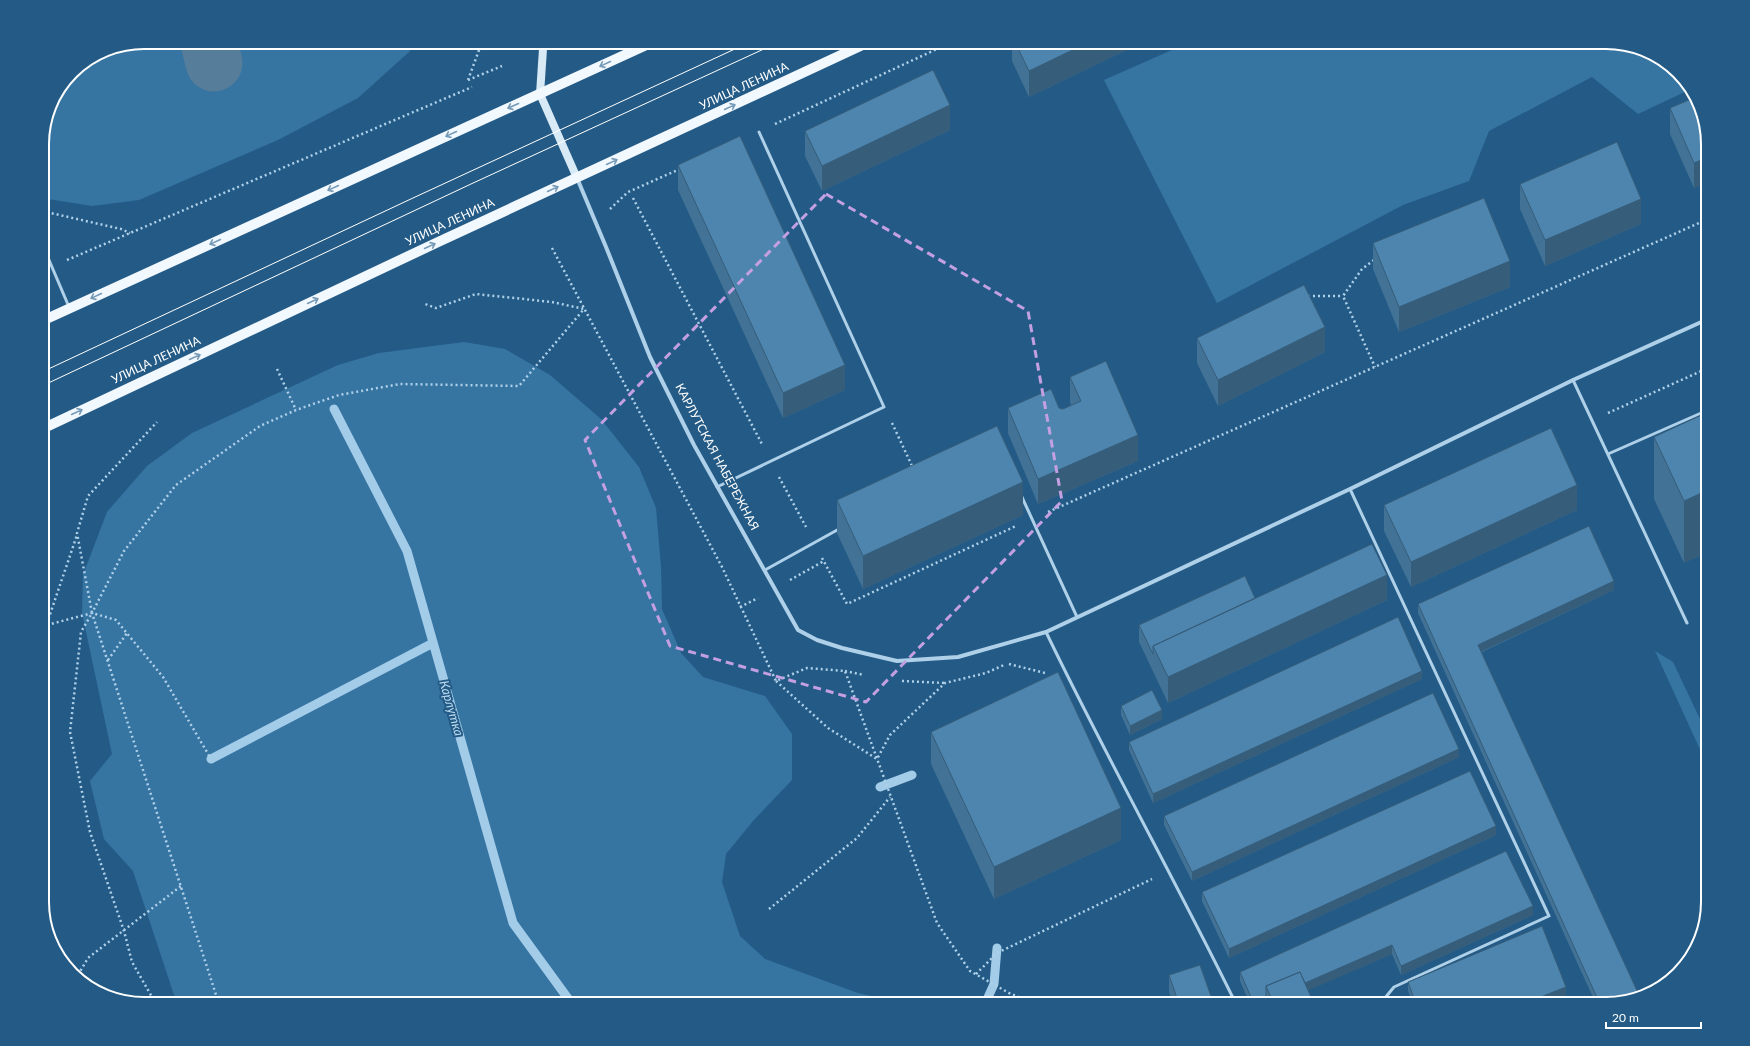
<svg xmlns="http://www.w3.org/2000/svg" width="1750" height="1046" font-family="Lato,sans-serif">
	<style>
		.green { fill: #3674a2 }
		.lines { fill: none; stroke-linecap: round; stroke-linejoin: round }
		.stream { stroke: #a3cce9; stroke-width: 9 }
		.river { stroke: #567d9a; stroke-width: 57 }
		.path { stroke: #afd0e9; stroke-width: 2.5; stroke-dasharray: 2 3; stroke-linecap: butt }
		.lane { stroke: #afd0e9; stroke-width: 3 }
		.street { stroke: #afd0e9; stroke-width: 4 }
		.secondary { stroke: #d9eaf7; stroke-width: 8 }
		.primary { stroke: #f1f8fe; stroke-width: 10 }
		.tram { stroke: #fff; stroke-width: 1 }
		.wall { fill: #427296 }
		.shaded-wall { fill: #365d7a }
		.building { fill: #4d85ae; stroke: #365d7a }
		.oneway { stroke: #769ab6 }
		.marked { fill: none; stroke: #c4a0e2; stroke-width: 3; stroke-dasharray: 8 5; stroke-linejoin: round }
		.labels { text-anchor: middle; stroke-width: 4; stroke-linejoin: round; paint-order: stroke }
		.street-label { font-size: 12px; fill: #fff; stroke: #245b86 }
		.water-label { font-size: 13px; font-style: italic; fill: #badaf0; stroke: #245b86 }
		.rim { fill: none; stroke: #fff; stroke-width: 2 }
	</style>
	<rect width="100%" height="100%" fill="#245b86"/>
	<path class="green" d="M144,42H416L409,52L358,98L278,140L139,200L92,206L42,198V137L50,105L72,72L105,50Z
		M1190,42H1606L1657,56L1691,89L1638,114L1592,77L1489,131L1469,181L1403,205L1217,303L1104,80Z
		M464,342L505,349L550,375L601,419L639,467L656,508L661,567L662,609L681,653L703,677L765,696L792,734V780L753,821L726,854L722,882L740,936L765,959L858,993L899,1002L900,1004H177L133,871L104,839L90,781L112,754L82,613L83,575L107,512L147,466L192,433L338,365L379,353Z
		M1655,651L1673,662L1708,736V767Z"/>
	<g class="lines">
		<path class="stream" d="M334,409L407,551L513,923L572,1004
			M211,759L433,643
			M880,787L912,775
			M985,1004L994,984L997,948"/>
		<path class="river" d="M209,42L214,63"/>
		<path class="path" d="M468,80L482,42
			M468,80L502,66
			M775,124L952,42
			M633,198L763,446
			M610,209L628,192L680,169
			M42,211L121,229L130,233
			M552,248L722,567L776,681L807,668L845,671L937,923L970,971L1009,993L1035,1004
			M67,260L472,87
			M1374,260L1362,269L1343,296L1375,367
			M1308,296H1343
			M277,369L296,410
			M1608,413L1708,368
			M892,423L913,468
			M779,477L806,527
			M1048,512L1708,219
			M822,558L847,604L1016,526
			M790,580L824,561
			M740,607L758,598
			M47,625L92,613L116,620L163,677L211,759
			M42,638L77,535
			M108,660L127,633
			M1009,664L1045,673
			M845,671L864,675
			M776,681L828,728L877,759L890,735L945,683L986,673L1004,665
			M902,681L945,683
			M769,909L857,838L890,797
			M976,974L997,953L1152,879
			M78,975L88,958L181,886
			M156,1004L132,962L124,931L90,832L70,732L81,632L92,613L77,533L88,496L157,422
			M219,1004L92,613L124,551L176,485L260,426L296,410L339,395L400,384L519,386L584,309L552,302L476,294L436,308L425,304"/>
		<path class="lane" d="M42,251L49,260L69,307
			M1573,380L1687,623
			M1608,454L1708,410
			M717,487L884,407L759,132
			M1350,489L1549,916L1394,987L1380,1004
			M1021,495L1077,617
			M765,570L839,529
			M1046,632C1106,757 1175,879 1236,1004"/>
		<path class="street" d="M577,178L606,247L650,357L694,445L798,630L817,640L842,648L897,661L958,657L1046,632L1350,489L1573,380L1708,319"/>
		<path class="secondary" d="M541,42L543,49L540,94L577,178"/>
		<path class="primary" d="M42,321L653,42
			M42,429L436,243L869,42"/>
		<path class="tram" d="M42,372L413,198L750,42
			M42,386L471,184L779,42"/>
	</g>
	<path class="wall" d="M1012,42H1143L1029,97L1012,61Z
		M1670,108L1708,137V182L1694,188L1670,134Z
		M950,130L822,191L805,156V131Z
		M678,165L845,390L783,418L678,190Z
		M1520,184L1641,224L1545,266L1520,209Z
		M1373,243L1510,287L1399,332L1373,269Z
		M1197,338L1325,352L1218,406L1197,363Z
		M1070,377L1138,461L1038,504L1008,433V408L1063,409L1071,405L1070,402Z
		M1708,412V552L1684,563L1654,499V437Z
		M837,500L1023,515L863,589L837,533Z
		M1384,505L1577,510L1411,587L1384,531Z
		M1614,590L1482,652L1606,1004H1596L1418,613V604Z
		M1255,598L1387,600L1168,703L1139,642V625Z
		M1422,679L1153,803L1129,750V742Z
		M1121,706L1162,719L1130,735L1121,715Z
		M931,732L1121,840L994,899L931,764Z
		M1459,757L1192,881L1164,825V816Z
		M1496,835L1229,958L1202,901V892Z
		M1533,915L1401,975L1392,954L1308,990L1314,1004H1250L1240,981V972Z
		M1169,975L1213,1004H1173L1169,992Z
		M1408,982L1566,996L1545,1004H1413L1408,991Z"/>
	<path class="shaded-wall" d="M1089,42H1143L1029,97V71Z
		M950,105V130L822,191V166Z
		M1708,157V182L1694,188V163Z
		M1641,199V224L1545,266V240Z
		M1510,261V287L1399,332V307Z
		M1325,327V352L1218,406V380Z
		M845,365V390L783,418V393Z
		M1138,435V461L1038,504V479Z
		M1023,482V515L863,589V556Z
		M1577,485V510L1411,587V562Z
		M1708,490V552L1684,563V501Z
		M1387,575V600L1168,703V677Z
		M1614,581V590L1478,653V645Z
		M1422,671V679L1153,803V794Z
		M1162,710V719L1130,735V726Z
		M1459,749V757L1192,881V872Z
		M1121,808V840L994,899V867Z
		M1496,826V835L1229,958V949Z
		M1533,906V915L1401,975V966Z
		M1392,945V954L1277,1004L1271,997Z
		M1566,987V996L1545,1004H1523Z
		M1266,1000V1004H1256Z
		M1213,1002V1004H1206Z"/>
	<path class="building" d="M1015,42H1089L1029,71Z
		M933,70L950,105L822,166L805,131Z
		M1696,97L1708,137V157L1694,163L1670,108Z
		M740,136L845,365L783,393L678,165Z
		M1617,142L1641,199L1545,240L1520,184Z
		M1484,198L1510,261L1399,307L1373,243Z
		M1304,285L1325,327L1218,380L1197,338Z
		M1106,361L1138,435L1038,479L1008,408L1051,389L1059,408L1063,409L1081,401L1070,377Z
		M1708,412V490L1684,501L1654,437Z
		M997,426L1023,482L863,556L837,500Z
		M1551,428L1577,485L1411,562L1384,505Z
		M1589,526L1614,581L1478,645L1639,995L1606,1004H1600L1418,604Z
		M1372,544L1387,575L1168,677L1153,646Z
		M1245,576L1255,598L1153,646V654L1139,625Z
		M1398,617L1422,671L1153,794L1129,742Z
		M1058,672L1121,808L994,867L931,732Z
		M1152,690L1162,710L1130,726L1121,706Z
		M1433,693L1459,749L1192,872L1164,816Z
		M1470,771L1496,826L1229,949L1202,892Z
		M1506,851L1533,906L1401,966L1392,945L1305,983L1300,972L1266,986V1000L1256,1004H1254L1240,972Z
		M1542,926L1566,987L1523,1004H1416L1408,982Z
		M1200,965L1213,1002L1206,1004H1179L1169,975Z
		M1300,972L1314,1004H1274L1266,986Z"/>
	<defs><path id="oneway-shaft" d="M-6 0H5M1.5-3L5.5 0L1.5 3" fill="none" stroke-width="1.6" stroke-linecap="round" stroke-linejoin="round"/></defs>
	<g class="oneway">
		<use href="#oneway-shaft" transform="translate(605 64) rotate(155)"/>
		<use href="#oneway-shaft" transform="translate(513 106) rotate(156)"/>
		<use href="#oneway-shaft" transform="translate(730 107) rotate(-25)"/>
		<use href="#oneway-shaft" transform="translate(451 134) rotate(155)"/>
		<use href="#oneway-shaft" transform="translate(612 162) rotate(-25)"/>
		<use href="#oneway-shaft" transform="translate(333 188) rotate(155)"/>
		<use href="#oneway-shaft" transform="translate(553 189) rotate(-25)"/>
		<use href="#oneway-shaft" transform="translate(215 242) rotate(155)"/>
		<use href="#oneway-shaft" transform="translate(430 246) rotate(-25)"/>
		<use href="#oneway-shaft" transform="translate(96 296) rotate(155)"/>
		<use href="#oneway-shaft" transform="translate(313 301) rotate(-25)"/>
		<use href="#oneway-shaft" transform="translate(195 357) rotate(-25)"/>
		<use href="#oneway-shaft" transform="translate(77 412) rotate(-25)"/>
	</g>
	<path class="marked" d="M826,194L1028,311L1062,501L866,702L670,646L585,440Z"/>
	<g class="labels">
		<g class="street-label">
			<text transform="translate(744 86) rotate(-25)" y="4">УЛИЦА ЛЕНИНА</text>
			<text transform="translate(450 222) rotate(-25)" y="4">УЛИЦА ЛЕНИНА</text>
			<text transform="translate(156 360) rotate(-25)" y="4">УЛИЦА ЛЕНИНА</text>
			<text transform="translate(717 457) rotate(62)" y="4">КАРЛУТСКАЯ НАБЕРЕЖНАЯ</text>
		</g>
		<g class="water-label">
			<text transform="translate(452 708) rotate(74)" y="5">Карлутка</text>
		</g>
	</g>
	<path d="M0 0H1750V1046H0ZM144 49H1606A95 95 0 0 1 1701 144V902A95 95 0 0 1 1606 997H144A95 95 0 0 1 49 902V144A95 95 0 0 1 144 49Z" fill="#245b86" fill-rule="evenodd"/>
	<path class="rim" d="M144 49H1606A95 95 0 0 1 1701 144V902A95 95 0 0 1 1606 997H144A95 95 0 0 1 49 902V144A95 95 0 0 1 144 49Z"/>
	<path d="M1606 1022v6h95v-6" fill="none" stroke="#ffffff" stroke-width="2"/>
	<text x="1612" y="1022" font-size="12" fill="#ffffff" stroke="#245b86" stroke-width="3" paint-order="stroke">20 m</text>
</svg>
